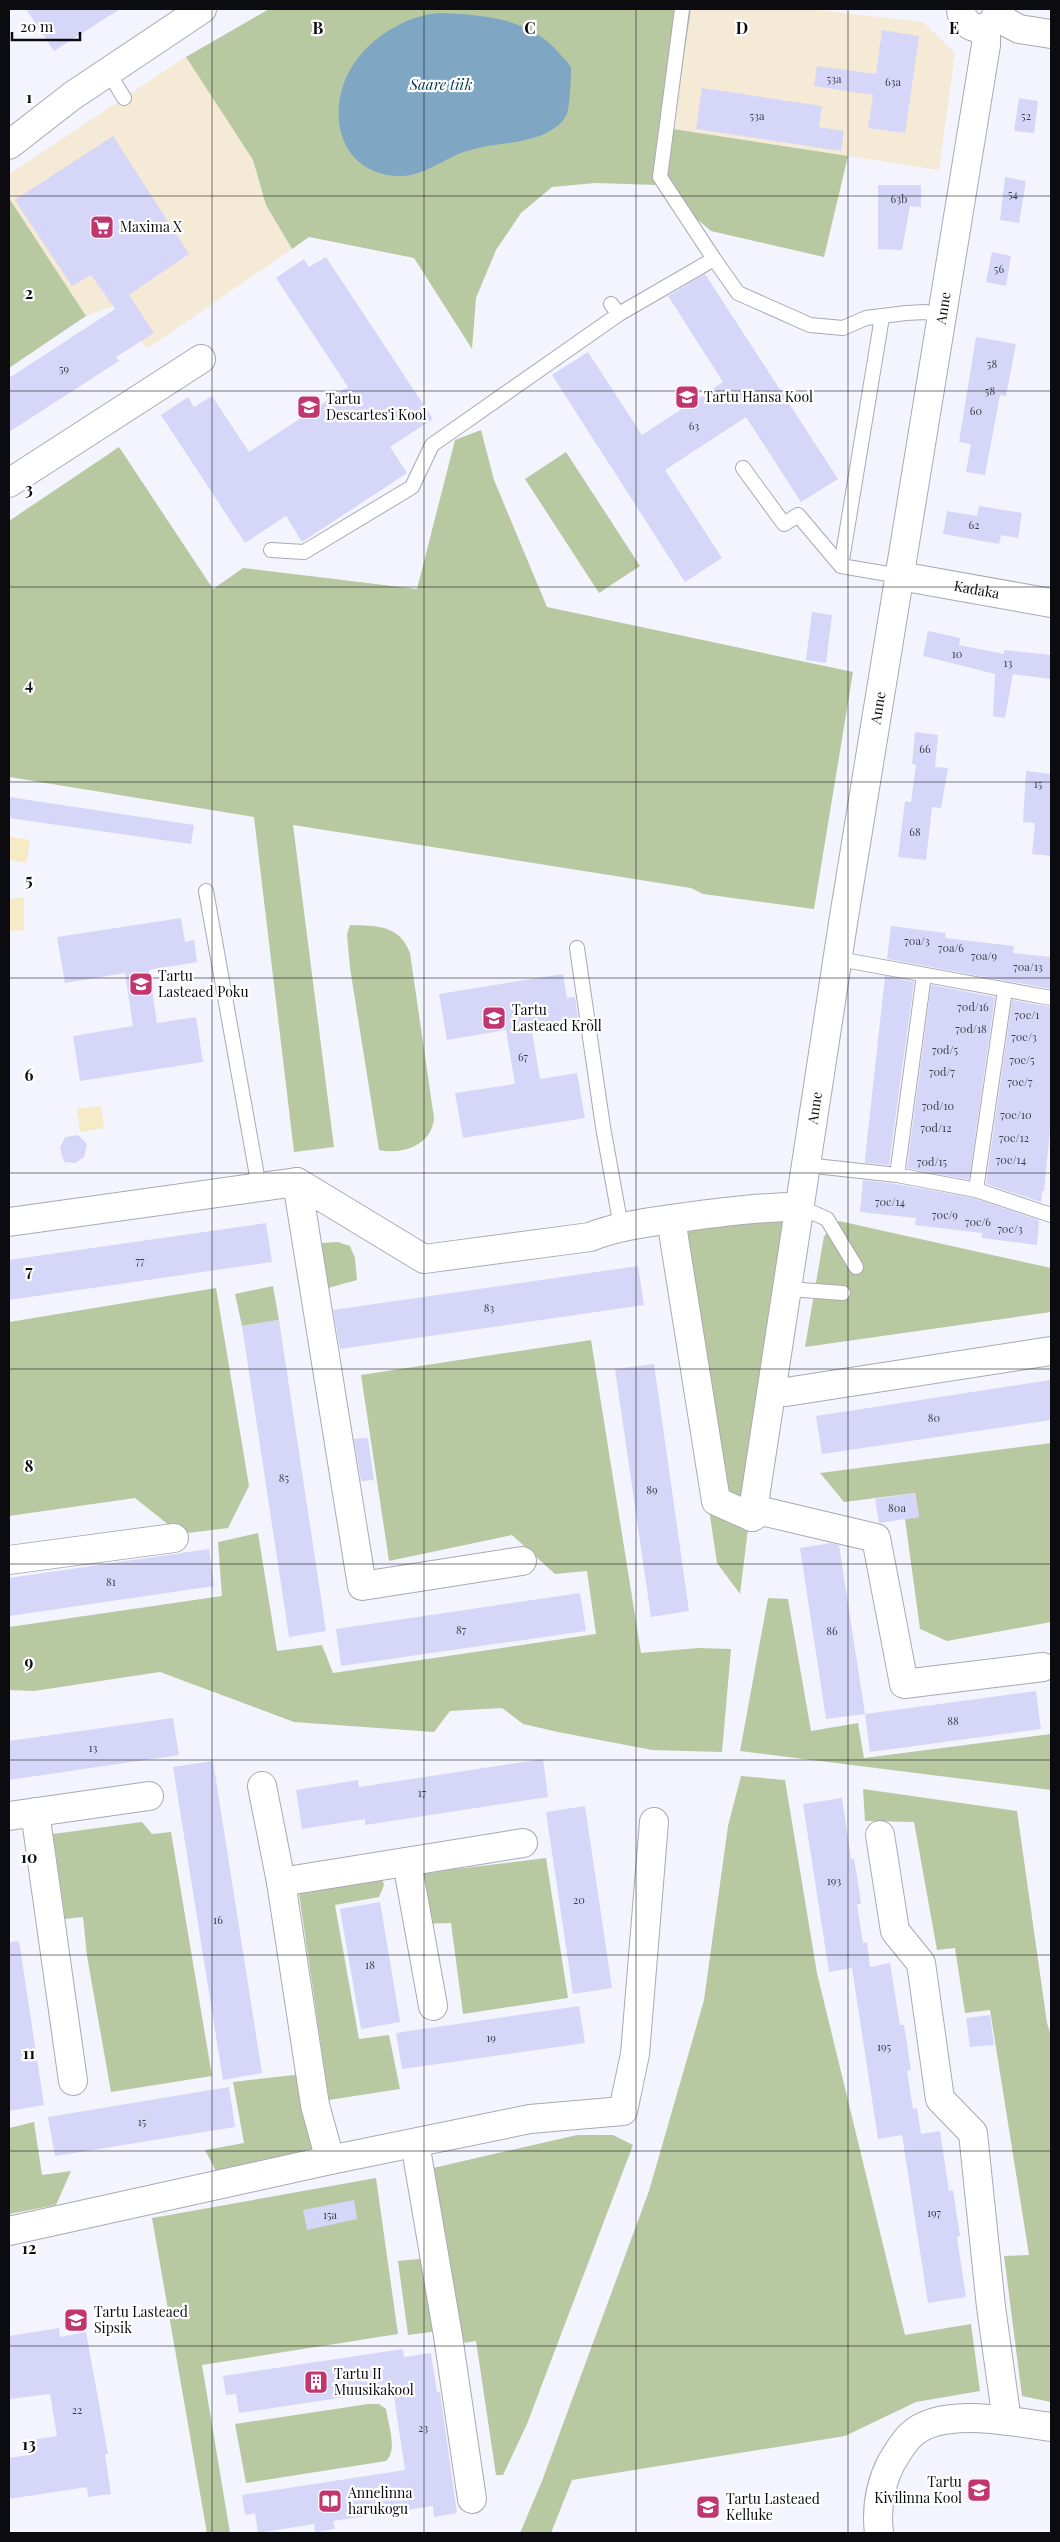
<svg xmlns="http://www.w3.org/2000/svg" width="1060" height="2542" font-family="'Playfair Display',serif">
	<style>
		.commercial { fill: #f4ead5 }
		.green { fill: #b8c9a1 }
		.sand { fill: #f5ebc6 }
		.water { fill: #7fa7c4 }
		.building { fill: #d6d6f9 }
		.lines { fill: none; stroke-linecap: round; stroke-linejoin: round }
		.service-casing { stroke: #a9a9b5; stroke-width: 16 }
		.minor-casing { stroke: #a9a9b5; stroke-width: 30 }
		.service { stroke: #fff; stroke-width: 14 }
		.minor { stroke: #fff; stroke-width: 28 }
		.grid { fill: none; stroke: #0c0c10; stroke-width: 1; stroke-opacity: 0.55 }
		.labels { text-anchor: middle; stroke-width: 4.5; stroke-linejoin: round; paint-order: stroke }
		.number-label { font-size: 11px; fill: #3e3e4a }
		.poi-label { font-size: 14px; fill: #0c0c10; stroke: #fff; text-anchor: start }
		.street-label { font-size: 14px; fill: #0c0c10; stroke: #fff }
		.water-label { font-size: 15px; font-style: italic; fill: #023855; stroke: #fff }
		.grid-label { font-size: 16px; text-anchor: middle; font-weight: bold; fill: #0c0c10; stroke: #fff; stroke-width: 4.5; stroke-linejoin: round; paint-order: stroke }
	</style>
	<rect width="100%" height="100%" fill="#f4f4fe"/>
	<path class="commercial" d="M691,9H809L923,22L955,53L939,170L673,129Z
		M186,57L253,160L266,205L292,249L148,348L140,342L116,305L86,316L9,198V174Z"/>
	<path class="green" d="M269,9H691L673,129L848,156L824,257L711,231L656,185L596,183L552,187L521,213L496,250L476,298L472,349L414,258L309,237L292,249L266,205L253,160L186,57Z
		M9,198L86,316L9,368Z
		M481,430L494,480L547,607L853,672L814,909L703,894L691,888L293,825L334,1147L294,1152L254,817L9,777V521L119,447L213,589L243,568L417,589L455,440Z
		M566,452L640,566L599,593L525,479Z
		M350,925C376,926 399,924 410,953L434,1118C432,1145 403,1155 379,1150L350,968L347,934Z
		M791,1201L746,1545L740,1594L717,1563L666,1221Z
		M839,1221L1051,1268V1312L805,1347L824,1236Z
		M338,1242L350,1246L355,1258L357,1280L321,1290L316,1247L323,1243Z
		M273,1286L279,1320L242,1326L235,1294Z
		M216,1288L249,1486L228,1528L180,1534L135,1498L9,1516V1322Z
		M591,1340L641,1653L698,1648L731,1649L722,1752L652,1750L558,1732L523,1724L502,1708L450,1711L434,1732L294,1722L160,1672L34,1691L9,1690V1627L222,1596L218,1542L258,1533L277,1651L322,1645L333,1673L596,1634L587,1571L555,1574L512,1535L389,1561L361,1375Z
		M1051,1443V1622L947,1641L920,1629L905,1519L919,1517L915,1493L844,1502L820,1473Z
		M768,1598L788,1599L811,1731L858,1723L864,1758L1051,1734V1790L740,1751Z
		M741,1776L785,1780L817,1973L905,2335L971,2324L980,2391L916,2402L845,2436L572,2480L551,2533H520L542,2481L649,2191L704,2000L728,1826Z
		M863,1789L1017,1811L1047,2023L1051,2036V2402L1022,2396L1004,2256L1029,2255L990,2010L965,2013L955,1948L937,1950L914,1822L865,1821Z
		M142,1822L152,1834L171,1832L212,2076L111,2092L87,1956L83,1917L65,1919L53,1834Z
		M439,1850L456,1869L546,1858L568,1998L463,2014L451,1923L422,1924L410,1855Z
		M382,1878L384,1885L379,1897L335,1905L359,2039L389,2035L400,2089L329,2100L298,1887Z
		M303,2074L313,2150L216,2171L205,2150L244,2143L233,2082Z
		M34,2122L42,2175L71,2171L56,2205L9,2214V2128Z
		M577,2135H613L633,2145L527,2424L503,2475H496L476,2341L463,2343L433,2168Z
		M376,2178L398,2334L202,2365L230,2533H207L152,2218Z
		M429,2258L439,2331L408,2335L398,2261Z
		M368,2404H379L386,2409C388,2424 398,2450 386,2461L246,2483L235,2424Z"/>
	<path class="sand" d="M9,836L30,840L27,863L9,860Z
		M24,897V930L9,931V899Z
		M101,1106L104,1128L80,1132L77,1109Z"/>
	<path class="water" d="M441,13C484,15 529,18 559,53C563,58 568,61 571,68C571,77 570,110 566,116C561,125 551,131 542,135C516,145 487,143 461,153C441,161 424,175 402,176C337,177 323,107 355,62C373,36 409,14 441,13Z"/>
	<path class="building" d="M26,9H120L54,51Z
		M882,30L919,36L905,133L868,128L873,95L814,86L817,66L876,74Z
		M702,88L822,106L819,127L844,131L841,151L696,129Z
		M1019,98L1038,101L1034,133L1014,131Z
		M113,136L189,254L129,295L154,333L116,357L119,361L9,432V378L115,309L91,275L72,286L15,200Z
		M1005,177L1026,181L1019,223L1000,220Z
		M878,185H921V207L910,206L902,250L878,249Z
		M992,252L1011,256L1006,286L986,282Z
		M326,257L433,419L390,447L407,473L302,542L286,516L245,543L161,415L188,397L194,407L212,396L249,452L348,387L276,278L304,259L309,267Z
		M705,274L838,479L801,502L746,417L665,470L722,558L685,582L552,375L588,352L642,435L723,382L668,296Z
		M976,337L1016,344L1006,396L1000,395L985,475L966,472L971,444L959,442Z
		M979,506L1022,513L1018,538L1001,535L999,544L943,534L947,511L977,516Z
		M812,612L832,615L826,663L806,660Z
		M928,631L960,638L959,645L1004,654V650L1051,655V679L1013,674L1005,718L993,716L995,674L923,656Z
		M915,732L938,735L935,767L948,768L941,808L932,807L926,860L898,857L905,801L911,802L916,765L912,764Z
		M1026,771L1051,774V856L1032,854L1035,823L1023,822Z
		M9,797L194,825L191,844L9,818Z
		M181,918L185,942L194,940L197,962L149,970L157,1023L196,1017L203,1062L80,1081L73,1036L133,1026L125,973L65,983L57,937Z
		M891,926L946,933L945,938L1014,946L1013,953L1051,957V989L887,959Z
		M563,974L567,998L575,997L578,1018L531,1026L540,1079L577,1073L585,1118L463,1138L455,1093L515,1084L506,1030L447,1040L439,994Z
		M885,976L914,982L889,1165L865,1163V1159Z
		M931,985L995,997L969,1180L907,1168Z
		M1012,1000L1051,1007V1121L1044,1191H1042L1041,1202L986,1184Z
		M78,1135L87,1144L84,1157L75,1163L64,1162L60,1148L65,1137Z
		M863,1180L896,1184L974,1198L1039,1220L1037,1245L982,1238V1233L915,1225L916,1218L860,1212Z
		M266,1223L272,1262L9,1300V1260Z
		M638,1266L644,1305L340,1349L333,1310Z
		M279,1320L326,1631L289,1637L242,1326Z
		M654,1364L689,1611L651,1617L615,1369Z
		M1051,1380V1420L822,1454L816,1416Z
		M368,1438L374,1480L361,1481L354,1439Z
		M915,1493L919,1517L879,1523L875,1499Z
		M831,1543L839,1545L865,1714L826,1719L800,1548Z
		M209,1549L214,1586L9,1616V1578Z
		M580,1593L586,1631L341,1666L336,1629Z
		M1036,1691L1041,1729L870,1752L865,1714Z
		M173,1718L179,1755L9,1780V1741Z
		M543,1759L548,1797L365,1825V1819L302,1829L296,1790L358,1780L359,1787Z
		M213,1761L262,2073L223,2080L173,1767Z
		M842,1798L851,1859H854L857,1876L861,1904H857L863,1943L867,1942L870,1967L890,1963L900,2025H904L911,2070L907,2071L913,2109L917,2108L921,2134L940,2131L949,2191L953,2190L960,2236L957,2237L966,2297L928,2303L902,2135L878,2139L852,1968L829,1972L803,1804Z
		M585,1806L612,1988L573,1994L546,1812Z
		M380,1902L400,2022L361,2029L340,1909Z
		M19,1941L44,2105L9,2111V1942Z
		M579,2006L585,2043L402,2069L396,2033Z
		M990,2015L994,2045L970,2047L966,2018Z
		M229,2087L235,2127L55,2156L48,2117Z
		M354,2200L357,2219L307,2230L303,2210Z
		M59,2328L60,2337L86,2332L108,2454H105L111,2494L88,2497L87,2487L9,2499V2458L28,2455L26,2441L57,2436L50,2394L9,2399V2336Z
		M403,2349L404,2357L431,2353L437,2392H440L457,2513L434,2517L433,2506L333,2521L335,2529L315,2532L314,2524L258,2533L255,2513L245,2515L242,2495L405,2470L393,2390L239,2413L236,2394L226,2395L223,2376Z"/>
	<g class="lines">
		<g class="service-casing">
			<path id="service" d="M682,9L660,177L714,259
				M109,73L124,98
				M611,304L619,314L714,259L738,293L810,325L843,328L866,318L906,313L926,312L940,317
				M882,317L841,566L900,576
				M743,468L784,524L798,515L841,566
				M271,550L304,552L412,487L432,445L619,314
				M206,891L259,1187
				M577,948L603,1127L621,1227
				M839,959L1051,998
				M806,1165L897,1175L976,1190L1051,1215
				M897,1175L924,975
				M976,1190L1005,990
				M800,1207L827,1219L856,1267
				M788,1289L843,1293"/>
		</g>
		<g class="minor-casing">
			<g id="minor">
				<path d="M961,9C962,27 981,34 994,22L998,9"/>
				<path d="M997,17L1019,29L1051,34"/>
				<path d="M9,145L72,96L202,9"/>
				<path d="M9,483L201,359"/>
				<path id="s1" d="M900,576L1051,603"/>
				<path d="M297,1182L362,1586L522,1561"/>
				<path d="M671,1219L716,1501L752,1517"/>
				<path d="M9,1222L297,1182L424,1259L590,1237C620,1225 653,1222 685,1217C723,1212 761,1207 800,1207"/>
				<path d="M772,1389L786,1392L1051,1351"/>
				<path id="s2" d="M752,1517L843,923L986,45V27"/>
				<path d="M752,1517L762,1511L876,1538L904,1684L1043,1667"/>
				<path d="M9,1560L174,1538"/>
				<path d="M262,1786L281,1882L315,2105L330,2160"/>
				<path d="M35,1812L73,2081"/>
				<path d="M9,1816L149,1796"/>
				<path d="M880,1835L895,1931L921,1963L940,2099L973,2133L991,2307L1007,2421"/>
				<path d="M407,1862L433,2006"/>
				<path d="M281,1882L523,1843"/>
				<path d="M415,2143L448,2336L472,2499"/>
				<path d="M9,2231L330,2160L530,2119L623,2111L635,2054L654,1822"/>
				<path d="M879,2533C876,2509 880,2485 891,2463C897,2454 902,2443 911,2435C941,2406 1014,2422 1051,2427"/>
			</g>
		</g>
		<use href="#service" class="service"/>
		<use href="#minor" class="minor"/>
	</g>
	<path class="grid" d="M212,9V2533M424,9V2533M636,9V2533M848,9V2533M9,196H1051M9,391H1051M9,587H1051M9,782H1051M9,978H1051M9,1173H1051M9,1369H1051M9,1564H1051M9,1760H1051M9,1955H1051M9,2151H1051M9,2346H1051"/>
	<defs>
		<g id="supermarket-square" transform="scale(1.25)"><rect x="-9" y="-9" width="18" height="18" rx="4" fill="#c1366e" stroke="#fff"/><path d="M-6-5.5h2.5l.6 2H6L4.5 2H-2.5L-4.4-4H-6ZM-1.5 3.2a1.3 1.3 0 1 0 .1 0ZM3 3.2a1.3 1.3 0 1 0 .1 0Z" fill="#fff"/></g>
		<g id="school-square" transform="scale(1.25)"><rect x="-9" y="-9" width="18" height="18" rx="4" fill="#c1366e" stroke="#fff"/><path d="M0-5L7-2L0 1L-7-2ZM-4 1L0 2.5L4 1V4Q0 6-4 4Z" fill="#fff"/></g>
		<g id="building-square" transform="scale(1.25)"><rect x="-9" y="-9" width="18" height="18" rx="4" fill="#c1366e" stroke="#fff"/><path d="M-4-6H4V6H1V3H-1V6H-4ZM-2.5-4.3h1.7v1.8h-1.7ZM.8-4.3h1.7v1.8H.8ZM-2.5-1h1.7V.8h-1.7ZM.8-1h1.7V.8H.8Z" fill="#fff"/></g>
		<g id="library-square" transform="scale(1.25)"><rect x="-9" y="-9" width="18" height="18" rx="4" fill="#c1366e" stroke="#fff"/><path d="M-6-4Q-3-5.5-.7-3.5V5Q-3 3-6 4ZM6-4Q3-5.5 .7-3.5V5Q3 3 6 4Z" fill="#fff"/></g>
	</defs>
	<g fill-rule="evenodd">
		<use href="#supermarket-square" x="102" y="227"/>
		<use href="#school-square" x="687" y="397"/>
		<use href="#school-square" x="309" y="407"/>
		<use href="#school-square" x="141" y="984"/>
		<use href="#school-square" x="494" y="1018"/>
		<use href="#school-square" x="76" y="2320"/>
		<use href="#building-square" x="316" y="2382"/>
		<use href="#school-square" x="979" y="2490"/>
		<use href="#library-square" x="330" y="2501"/>
		<use href="#school-square" x="708" y="2507"/>
	</g>
	<g class="labels">
		<g class="number-label">
			<text x="834" y="83">53a</text>
			<text x="893" y="86">63a</text>
			<text x="757" y="120">53a</text>
			<text x="1026" y="120">52</text>
			<text x="1013" y="198">54</text>
			<text x="899" y="203">63b</text>
			<text x="999" y="273">56</text>
			<text x="992" y="368">58</text>
			<text x="64" y="373">59</text>
			<text x="990" y="395">58</text>
			<text x="976" y="415">60</text>
			<text x="694" y="430">63</text>
			<text x="974" y="529">62</text>
			<text x="957" y="658">10</text>
			<text x="1008" y="667">13</text>
			<text x="925" y="753">66</text>
			<text x="1038" y="788">15</text>
			<text x="915" y="836">68</text>
			<text x="917" y="945">70a/3</text>
			<text x="951" y="952">70a/6</text>
			<text x="984" y="960">70a/9</text>
			<text x="1028" y="971">70a/13</text>
			<text x="973" y="1011">70d/16</text>
			<text x="1027" y="1019">70e/1</text>
			<text x="971" y="1033">70d/18</text>
			<text x="1024" y="1041">70e/3</text>
			<text x="945" y="1054">70d/5</text>
			<text x="523" y="1061">67</text>
			<text x="1022" y="1064">70e/5</text>
			<text x="942" y="1076">70d/7</text>
			<text x="1020" y="1086">70e/7</text>
			<text x="938" y="1110">70d/10</text>
			<text x="1016" y="1119">70e/10</text>
			<text x="936" y="1132">70d/12</text>
			<text x="1014" y="1142">70e/12</text>
			<text x="1011" y="1164">70e/14</text>
			<text x="932" y="1166">70d/15</text>
			<text x="890" y="1206">70c/14</text>
			<text x="945" y="1219">70c/9</text>
			<text x="978" y="1226">70c/6</text>
			<text x="1010" y="1233">70c/3</text>
			<text x="140" y="1265">77</text>
			<text x="489" y="1312">83</text>
			<text x="934" y="1422">80</text>
			<text x="284" y="1482">85</text>
			<text x="652" y="1494">89</text>
			<text x="897" y="1512">80a</text>
			<text x="111" y="1586">81</text>
			<text x="461" y="1634">87</text>
			<text x="832" y="1635">86</text>
			<text x="953" y="1725">88</text>
			<text x="93" y="1752">13</text>
			<text x="422" y="1797">17</text>
			<text x="834" y="1885">193</text>
			<text x="579" y="1904">20</text>
			<text x="218" y="1924">16</text>
			<text x="370" y="1969">18</text>
			<text x="491" y="2042">19</text>
			<text x="884" y="2051">195</text>
			<text x="142" y="2126">15</text>
			<text x="934" y="2217">197</text>
			<text x="330" y="2219">15a</text>
			<text x="77" y="2414">22</text>
			<text x="423" y="2432">23</text>
		</g>
		<g class="poi-label">
			<text x="120" y="232">Maxima X</text>
			<text x="704" y="402">Tartu Hansa Kool</text>
			<text x="326" y="404">Tartu<tspan x="326" dy="16">Descartes'i Kool</tspan></text>
			<text x="158" y="981">Tartu<tspan x="158" dy="16">Lasteaed Poku</tspan></text>
			<text x="512" y="1015">Tartu<tspan x="512" dy="16">Lasteaed Krõll</tspan></text>
			<text x="94" y="2317">Tartu Lasteaed<tspan x="94" dy="16">Sipsik</tspan></text>
			<text x="334" y="2379">Tartu II<tspan x="334" dy="16">Muusikakool</tspan></text>
			<text x="962" y="2487" text-anchor="end">Tartu<tspan x="962" dy="16">Kivilinna Kool</tspan></text>
			<text x="348" y="2498">Annelinna<tspan x="348" dy="16">harukogu</tspan></text>
			<text x="726" y="2504">Tartu Lasteaed<tspan x="726" dy="16">Kelluke</tspan></text>
		</g>
		<g class="street-label">
			<text dy="5" stroke="none"><textPath href="#s2" startOffset="1224">Anne</textPath></text>
			<text dy="5" stroke="none"><textPath href="#s1" startOffset="78">Kadaka</textPath></text>
			<text dy="5" stroke="none"><textPath href="#s2" startOffset="819">Anne</textPath></text>
			<text dy="5" stroke="none"><textPath href="#s2" startOffset="414">Anne</textPath></text>
		</g>
		<g class="water-label">
			<text x="441" y="90">Saare tiik</text>
		</g>
	</g>
	<g class="grid-label">
		<text x="318" y="34">B</text>
		<text x="530" y="34">C</text>
		<text x="742" y="34">D</text>
		<text x="954" y="34">E</text>
		<text x="29" y="103">1</text>
		<text x="29" y="299">2</text>
		<text x="29" y="495">3</text>
		<text x="29" y="690">4</text>
		<text x="29" y="886">5</text>
		<text x="29" y="1081">6</text>
		<text x="29" y="1277">7</text>
		<text x="29" y="1472">8</text>
		<text x="29" y="1668">9</text>
		<text x="29" y="1863">10</text>
		<text x="29" y="2059">11</text>
		<text x="29" y="2254">12</text>
		<text x="29" y="2450">13</text>
	</g>
	<rect width="1060" height="2542" fill="none" stroke="#0c0c10" stroke-width="20"/>
	<path d="M12 32v8h68v-8" fill="none" stroke="#0c0c10" stroke-width="2.5"/>
	<text x="20" y="32" font-size="15" fill="#0c0c10" stroke="#ffffff" stroke-width="4" paint-order="stroke">20 m</text>
</svg>
